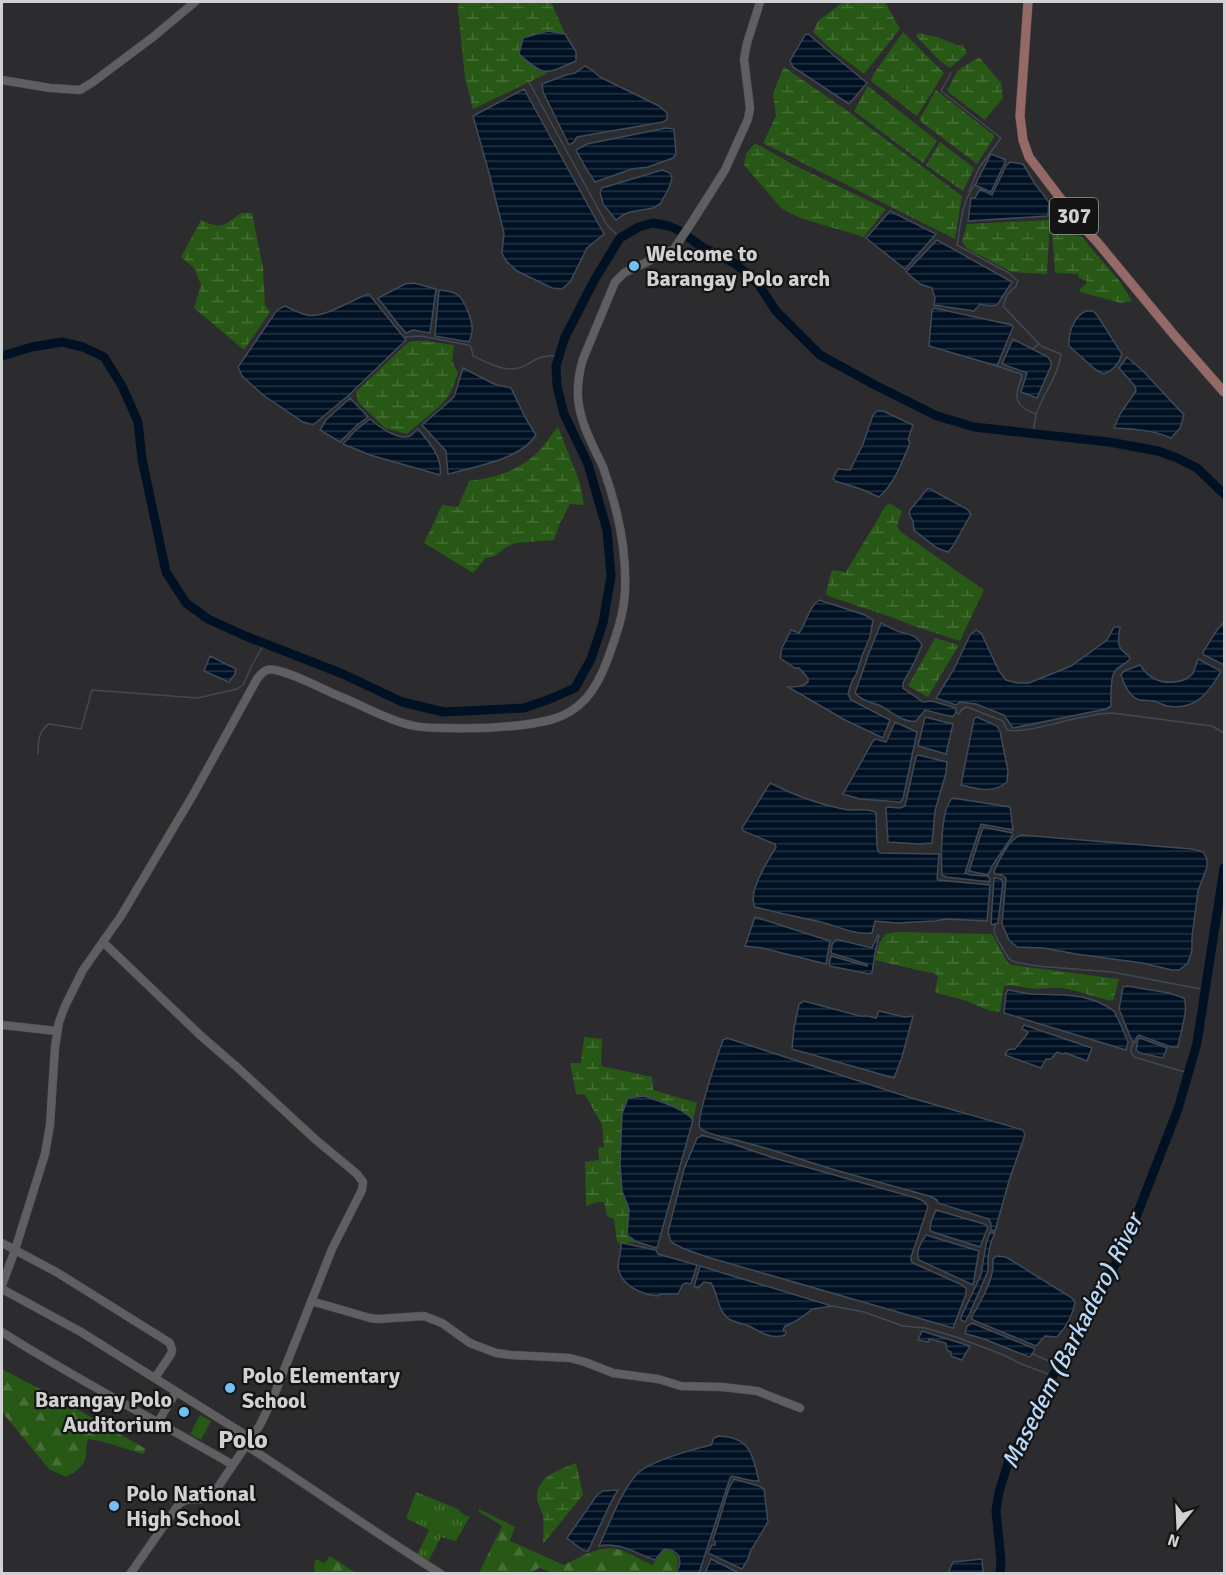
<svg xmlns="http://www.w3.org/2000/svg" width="1226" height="1575" font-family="Signika,sans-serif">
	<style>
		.grass { fill: url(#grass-tufts) }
		.forest { fill: url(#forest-firs) }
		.wetland { fill: url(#wetland-marsh) }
		.pitch { fill: #285815 }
		.water { fill: url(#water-rules); stroke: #3f4a58; stroke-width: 1.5 }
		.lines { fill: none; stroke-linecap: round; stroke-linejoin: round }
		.stream { stroke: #3f4a58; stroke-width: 1.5 }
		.river { stroke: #001124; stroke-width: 9 }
		.minor-casing { stroke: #49484b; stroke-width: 9 }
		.major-casing { stroke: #49484b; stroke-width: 10 }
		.minor { stroke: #5f5e61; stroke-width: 8 }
		.major { stroke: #956966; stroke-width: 9 }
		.poi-dot { fill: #71c1f5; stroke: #141415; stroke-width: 2 }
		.labels { text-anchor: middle; stroke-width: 4.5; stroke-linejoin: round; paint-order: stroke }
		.shield { fill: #141415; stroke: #989899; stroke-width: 1.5 }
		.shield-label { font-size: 21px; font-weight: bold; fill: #d1d0d2 }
		.poi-label { font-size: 22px; font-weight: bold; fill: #d1d0d2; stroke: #141415; text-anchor: start }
		.water-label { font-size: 24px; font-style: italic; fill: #b6d8fb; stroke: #141415 }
		.quarter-label { font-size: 26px; font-weight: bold; fill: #d1d0d2; stroke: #141415 }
	</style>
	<defs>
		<pattern id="grass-tufts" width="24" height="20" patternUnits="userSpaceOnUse" patternTransform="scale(1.5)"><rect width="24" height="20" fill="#285815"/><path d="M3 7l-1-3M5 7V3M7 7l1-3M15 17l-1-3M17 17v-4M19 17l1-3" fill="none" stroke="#466f36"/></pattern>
		<pattern id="forest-firs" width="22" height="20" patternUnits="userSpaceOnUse" patternTransform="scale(1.5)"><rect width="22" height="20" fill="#285815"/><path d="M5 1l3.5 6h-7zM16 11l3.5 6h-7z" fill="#466f36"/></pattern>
		<pattern id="wetland-marsh" width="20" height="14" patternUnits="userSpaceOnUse" patternTransform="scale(1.5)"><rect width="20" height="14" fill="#285815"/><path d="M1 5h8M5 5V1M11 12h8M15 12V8" fill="none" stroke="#466f36"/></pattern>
		<pattern id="water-rules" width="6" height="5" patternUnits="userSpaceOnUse" patternTransform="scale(1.5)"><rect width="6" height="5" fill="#001124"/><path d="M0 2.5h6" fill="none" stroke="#243343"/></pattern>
	</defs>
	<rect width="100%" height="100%" fill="#2c2b2e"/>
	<path class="grass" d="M416,1492L456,1508L466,1516H470L456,1541L441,1537L428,1562L417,1555L429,1530L406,1518Z"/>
	<path class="forest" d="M2,1369L68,1404L146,1449L143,1454L101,1441L88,1439C86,1445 87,1449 86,1455C85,1466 75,1472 66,1477L49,1469L2,1412Z
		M479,1509L515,1527L510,1541L564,1565C579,1558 599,1545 617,1549C629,1552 641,1560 652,1565L664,1550H670C680,1557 679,1563 675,1574H556L539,1568L530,1573H479L502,1526L478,1511Z
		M330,1556L356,1573H315L314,1567L315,1559L325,1563Z"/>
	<path class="wetland" d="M459,2H551L565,34L548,31L537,70L548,73L473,109L465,78L458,10Z
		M843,2H885L900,29L864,74L831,49L813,32L818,21Z
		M903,32L944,73L917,116L871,81L873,75Z
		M918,33L937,37L957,45H963L967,53L950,68L940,61L916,36Z
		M979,57L1001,83L1003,98L985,120L947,91L958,70Z
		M784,67L846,110L962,196L955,239L763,143L776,116L773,93Z
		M868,86L937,141L923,163L854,111Z
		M936,90L995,136L977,164L919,120Z
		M940,142L974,168L963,191L926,165Z
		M755,143L794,165L886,209L864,237L800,218L781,208L744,165L746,154Z
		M241,213H252L263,268L265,305L270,312L244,350L194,308L201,285L194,268L181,257L201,220C222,230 223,226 241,213Z
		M1050,220L1047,274L1012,272L966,248L962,241L967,224Z
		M1052,232L1081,236L1121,283L1132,301L1121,303L1080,292V289L1085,285L1087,281L1079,278L1078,274L1055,273Z
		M411,341H425L454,345L452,361L458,373L451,392L442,404L407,434L385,428L358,402L356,392L405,345Z
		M558,427L580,483L584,505L570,504L559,525L554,540L516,543L506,547L495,556L486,558L473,573L424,543L442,505L458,507L469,481C493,478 515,472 534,456C543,448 550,436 558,427Z
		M889,503L902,511L897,526L901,532L984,590L960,641L914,626L888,616L828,596L826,593L831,572L833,570L846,572L885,507Z
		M935,638L959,645L928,697L908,686Z
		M896,932L992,934L1008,963L1012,965L1119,979L1113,1001C1095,998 1080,990 1061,988C1050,987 1039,990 1027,988C1019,987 1011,984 1004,986L1000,1012L991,1011L966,1001L935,992L938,976L934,973L926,972L875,960L880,942L885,934Z
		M584,1037L602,1039L601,1066L652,1077L653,1090L697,1103L693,1120C686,1111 655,1097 643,1096C639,1096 633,1097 628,1098L622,1191L629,1209L627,1235L637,1242L622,1243L621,1245L617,1242L614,1219L607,1216L604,1202H598L586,1206L585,1162L599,1160L598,1148L604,1147L602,1125L585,1095L576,1094L570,1063H581Z
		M576,1463L583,1495L543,1544C543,1535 544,1525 543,1516C542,1511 539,1507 538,1503C532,1478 558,1470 576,1463Z"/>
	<path class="pitch" d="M200,1415L211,1421L201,1440L190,1434Z"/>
	<path class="water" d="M548,31L565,34L576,52V61C545,74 546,78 519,54L523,38Z
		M808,34L867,83L849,104L793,67L790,61L805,35Z
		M585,66L592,70L600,77L659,106L667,113V119L663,122L577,137L574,142L569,145L543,92L542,84L566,75L575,73Z
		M524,89L604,234L587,248L570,282L562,289L552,288L517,271L506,261L502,253L504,233L489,173L473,116Z
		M666,128L674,129L676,154L673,158L648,167L632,169L595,182L587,170L576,150L587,144Z
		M991,154L1006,160L991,192L975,185Z
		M1010,162L1023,164L1035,184L1049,202L1048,216L968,221L971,198H975L980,189L992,195L1006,166Z
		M662,170L670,173L672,178L669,188L660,204L653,208L630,212L623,215L616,220L603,204L600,192L602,188Z
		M890,211L936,234L905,269L866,238Z
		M937,240L1012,282L997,305L990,306L980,304L974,311L934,305L935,298L932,288L920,284L906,272Z
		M414,283L436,289L430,333L413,330L406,333L398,324L378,298L405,284Z
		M439,290C446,291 453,291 458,295C464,299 472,320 472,327C473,332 471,337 469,342L435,336Z
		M369,294L406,340L349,395L313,425L303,422L263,395L242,376L238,367L277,310L285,306C291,309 299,313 307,315C324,319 352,299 369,294Z
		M934,308L1012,325L1013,327L997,366L929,346L932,310Z
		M1086,311H1093L1097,315L1122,354C1119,364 1114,370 1104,374L1096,370L1069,346C1068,333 1074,316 1086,311Z
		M1013,339L1048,357L1051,362V366L1037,398L1021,392L1027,373L1002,364Z
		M1127,357L1144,372L1184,415L1180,428L1171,438C1153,430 1134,429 1114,428L1120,414L1136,391L1135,386L1119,368Z
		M463,368L494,384L511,388L526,419L536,435C522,459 474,467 448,474L446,451L422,425L454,397Z
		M350,398L368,417L357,425L340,442L320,430L326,420Z
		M877,411H883L913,425L908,440L910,443C902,462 895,483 879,497L861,489L835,481L833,478L838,469L850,470L863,444L873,415Z
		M370,419C378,426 398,441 410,436C413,434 415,431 418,429C429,442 443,457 440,475L370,455L343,444L355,431Z
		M928,488L967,509L971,514L953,546L948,552L937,548L914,530L913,521L909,514L910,510Z
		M819,600L865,615L873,620L870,637L862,656L856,675L852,681L848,694L851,700L890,720L883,738L845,720L788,687C795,687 803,687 808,682V678L799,668H795L780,658L782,648L791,630L799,633C807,622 808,608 819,600Z
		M1224,622V665L1204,655L1203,652L1217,630Z
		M881,623C887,626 894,630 900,632C910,634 917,636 922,645L915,661L903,683V688L923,702L932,701L956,708V712L953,717L925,710L916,721C903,723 892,712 881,706C871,702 862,701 855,693L869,653Z
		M1114,627H1120C1119,636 1116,645 1123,651C1130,658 1126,651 1130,659C1126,664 1119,666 1115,671C1110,677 1111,698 1111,706L1106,709L1013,728L1004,715L976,704L960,702L956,705L936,698L954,669L970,635L976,630L981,633L984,639L999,671L1006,680L1017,683H1029L1071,666L1107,640Z
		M210,656L236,669L235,674L229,682L204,671Z
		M1198,659L1221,671C1209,693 1195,711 1167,706C1162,705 1159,702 1154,701C1149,700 1145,701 1140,700C1130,698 1124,684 1121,675L1124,671L1140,665C1144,671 1148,676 1155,679C1165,684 1185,684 1193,673C1195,669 1196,664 1198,659Z
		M925,717L953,724L946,754L918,746Z
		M977,717L997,726L1000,731L1008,771L1007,782C994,794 977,789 961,785L974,719Z
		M895,722L917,732L903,799L900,802L860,799L843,794L873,741L876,739L886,742Z
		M918,755L947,762L946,773L935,811L932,843L919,844L888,842L886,809L887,807L900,808L905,806L916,757Z
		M770,783C792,794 818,804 843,809C856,812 863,807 876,812L877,846L878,851L880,853L939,854L937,878L938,880L990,885L987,921L946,919L935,921L897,923L875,921L872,933C854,935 837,926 821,922C799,917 777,913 755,907C747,892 768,861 776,847L775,844L743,831L742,828Z
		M953,798L1010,807L1013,830L981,824L965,873L971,875L987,876L990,879V882L946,877L942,875C941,859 940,807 953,798Z
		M983,827L1012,833L1013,835L992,866L988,875L969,871Z
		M1021,835L1192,849L1203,852L1207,859V867L1198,891L1192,937V950L1188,963L1179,970H1172L1142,963L1076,954L1043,948L1017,947L1009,940L1002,924L1006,878L1002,875L995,874L994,871C1000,859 1008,840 1021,835Z
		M994,878L1001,879L1003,882L998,923L992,925L991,922Z
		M755,917L830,941L826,964L762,948L745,946Z
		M878,935L879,936L875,953L872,973L869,974L830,966L829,964L831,956L867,966V964L831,953L832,945L835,940H839L872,948Z
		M1127,986L1169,993L1184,998C1189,1010 1180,1033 1178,1047H1171L1139,1035L1137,1037L1135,1042L1132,1041L1119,1009L1123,987Z
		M1008,990L1031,994L1066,995L1082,997L1096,1001L1106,1006L1114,1011L1120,1023L1128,1042L1126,1050L1004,1013L1006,993Z
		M804,1001L860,1016H868L876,1018L879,1011L904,1017L913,1016L902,1057L894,1078L792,1049L794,1028L799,1004Z
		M1024,1025L1092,1048L1087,1061L1066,1053L1063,1054L1057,1052L1051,1059H1046L1041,1068L1005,1055C1007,1049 1008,1049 1015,1049L1028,1033L1027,1031L1022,1029Z
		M727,1038L908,1097L1023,1130L1025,1135L1009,1181L995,1231L991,1230V1224L989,1219L938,1203L937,1200L932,1197C901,1188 870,1180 839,1171C807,1162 776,1150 743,1142C733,1139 706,1135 700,1128C695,1121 719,1051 723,1040Z
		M1140,1038L1167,1048L1163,1058L1140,1053L1136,1050L1138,1039Z
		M644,1096C658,1101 684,1108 693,1120L657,1248L637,1242L627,1235L629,1209L622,1191L620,1164L622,1114L628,1098Z
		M702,1135L733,1144L774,1158L909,1196C917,1198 925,1200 928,1207L911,1257V1261L913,1263L960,1284L966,1288V1294L953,1328L707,1257L682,1248L671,1242L668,1232L684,1169L697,1138Z
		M936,1210L984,1224L988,1227L980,1247L933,1232L930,1230L931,1222Z
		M990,1232L995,1233L991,1242L988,1256V1271L969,1315L965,1322L961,1320V1317L981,1275L986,1244Z
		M926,1235L979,1251L973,1285L919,1260C915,1252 921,1242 926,1235Z
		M622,1243L656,1250L658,1254L697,1265L691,1284L686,1283L683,1284L678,1294H660L657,1296C641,1294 618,1285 618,1264C619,1258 621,1252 621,1245Z
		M996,1256L1006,1257L1072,1298L1075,1302C1073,1315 1066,1327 1057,1337L1045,1336L1036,1346L973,1320L971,1317C978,1308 990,1284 992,1273C993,1269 993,1263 993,1259Z
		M700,1266L832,1306L813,1309L796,1321L785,1326L783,1330L786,1332L785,1335C772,1340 760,1332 749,1326C740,1322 730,1323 724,1314C717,1305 717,1292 711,1283L704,1282L698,1288L694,1287Z
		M972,1323L1033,1348L1035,1349L1031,1356L1029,1357L984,1339L967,1334L965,1333L967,1326Z
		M922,1331L970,1346L962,1360L951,1356V1352L947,1350L946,1343L929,1339L928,1342L918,1340Z
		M718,1436C750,1437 752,1453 759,1481H753L732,1476L730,1478L699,1573H676C684,1559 679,1550 664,1549L655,1560C637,1554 618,1541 599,1546C610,1523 619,1495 636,1475C647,1462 693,1449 711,1445L714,1438Z
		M734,1479L759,1486L764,1489L768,1522L750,1552L748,1559L742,1569L708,1553L712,1545H715V1542L713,1540L729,1488Z
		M618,1490L611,1502L588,1551H584L567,1538L597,1495L603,1491Z
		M711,1559L739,1573H705Z
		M982,1559L983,1573H948L953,1562Z"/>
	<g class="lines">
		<path class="stream" d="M951,73L941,91L1001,138L979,168L969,191
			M529,82L607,225L620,238
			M975,185C961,202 961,224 957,245L1009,273L1018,281L1016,286L1007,295L1003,306L1041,346L1061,354C1058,377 1043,393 1036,415C1035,421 1034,428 1033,434
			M405,337L421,336L468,345L471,347L473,356C486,362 503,372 518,368C527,366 532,361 539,358C545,356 552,356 558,355
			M1033,349L1038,344
			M997,366L1021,374L1022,377C1013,397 1015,407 1036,414
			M956,712L959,714L962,709L967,707L1003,721L1007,730C1015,732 1023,730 1031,729C1058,724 1085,714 1112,713L1212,726L1224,733
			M38,754C38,743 38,731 49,724L81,729L92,690L198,698L237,689L243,685L252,665L264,644
			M995,925L994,931L996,937L1009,959L1015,962L1037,966L1112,972L1206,990
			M1134,1041C1131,1048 1129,1051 1134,1057L1188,1073
			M832,1306L864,1312L903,1326L925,1328L956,1337L1004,1355L1019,1363L1053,1376
			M1033,1354L1060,1366"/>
		<path class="river" d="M2,356L32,347L62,342L83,347L104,357L122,386L138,422L142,459L166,572L186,603L208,619L243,635L343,674L402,702L444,712L524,708L550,699L575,688L591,659L603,623L611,576L607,530L588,464L564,414L557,386L556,366L565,337L595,279L620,238L639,227L653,223L669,226L680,231L702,247L736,264L759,285L776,311L820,355L873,384L937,416L974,427L1109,442L1158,451L1177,458L1197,468L1224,494
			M1000,1574L1001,1560L996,1511L999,1492L1008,1463L1052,1377L1079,1336L1126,1243L1178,1109L1197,1043L1224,868"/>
		<g class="minor-casing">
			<path id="minor" d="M2,80L50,88L80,90L93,82L153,37L195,2
				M103,942L201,1036L238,1068L316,1140L357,1174L363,1182L362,1190L332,1249L273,1398L260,1425L212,1496C200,1504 192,1494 179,1504L130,1574
				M2,1025L57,1031
				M2,1243L58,1273L170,1343L172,1350L171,1354L155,1378
				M2,1285L15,1250L45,1154L50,1125L55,1047L59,1022L65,1006L83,970L121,916L193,795L257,679C260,675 262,672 267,670C280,666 324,690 339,696C362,705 385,719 410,725C421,728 434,728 446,728C480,729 516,728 550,720C581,712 596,690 607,661C615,639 624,615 625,591C627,549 617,506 603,467C600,460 596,453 593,446C578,415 573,393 583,359L615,282L624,273L674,249L692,222L725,170L748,119L750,108L744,59L747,43L760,2
				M2,1289L81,1332L252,1439
				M311,1301L370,1318L378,1319L424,1316L442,1323L470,1343L496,1353L511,1355L570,1358L585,1362L613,1373L658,1379L681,1386L722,1387L757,1391L800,1408
				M2,1332C77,1380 156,1420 233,1465
				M158,1422L176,1392
				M247,1446C312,1488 375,1533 441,1574"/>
		</g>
		<g class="major-casing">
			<path id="major" d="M1028,2L1020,116L1023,140L1029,157L1076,219L1098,243L1174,335L1224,392"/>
		</g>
		<use href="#minor" class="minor"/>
		<use href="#major" class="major"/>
	</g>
	<g class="poi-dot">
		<circle cx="634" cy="266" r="6"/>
		<circle cx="230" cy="1388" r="6"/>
		<circle cx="184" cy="1412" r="6"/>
		<circle cx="114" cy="1506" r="6"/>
	</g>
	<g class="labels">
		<rect class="shield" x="1050" y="198" width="48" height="36" rx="4.5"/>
		<g class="shield-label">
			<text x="1074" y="223">307</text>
		</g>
		<g class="poi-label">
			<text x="646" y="261">Welcome to<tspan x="646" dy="25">Barangay Polo arch</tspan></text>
			<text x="242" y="1383">Polo Elementary<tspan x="242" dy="25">School</tspan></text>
			<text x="172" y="1407" text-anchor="end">Barangay Polo<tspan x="172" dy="25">Auditorium</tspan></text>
			<text x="126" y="1501">Polo National<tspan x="126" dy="25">High School</tspan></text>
		</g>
		<g class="water-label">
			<text transform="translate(1072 1341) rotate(-63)" y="8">Masedem (Barkadero) River</text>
		</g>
		<g class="quarter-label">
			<text x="243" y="1448">Polo</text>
		</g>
	</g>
	<rect width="1226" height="1575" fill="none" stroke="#d1d0d2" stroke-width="6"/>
	<g transform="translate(1178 1527) rotate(198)" stroke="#141415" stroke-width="4.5" paint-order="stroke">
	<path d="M0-4.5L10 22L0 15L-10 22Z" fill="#d1d0d2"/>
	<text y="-9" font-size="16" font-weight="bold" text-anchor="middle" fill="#d1d0d2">N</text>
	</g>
</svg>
